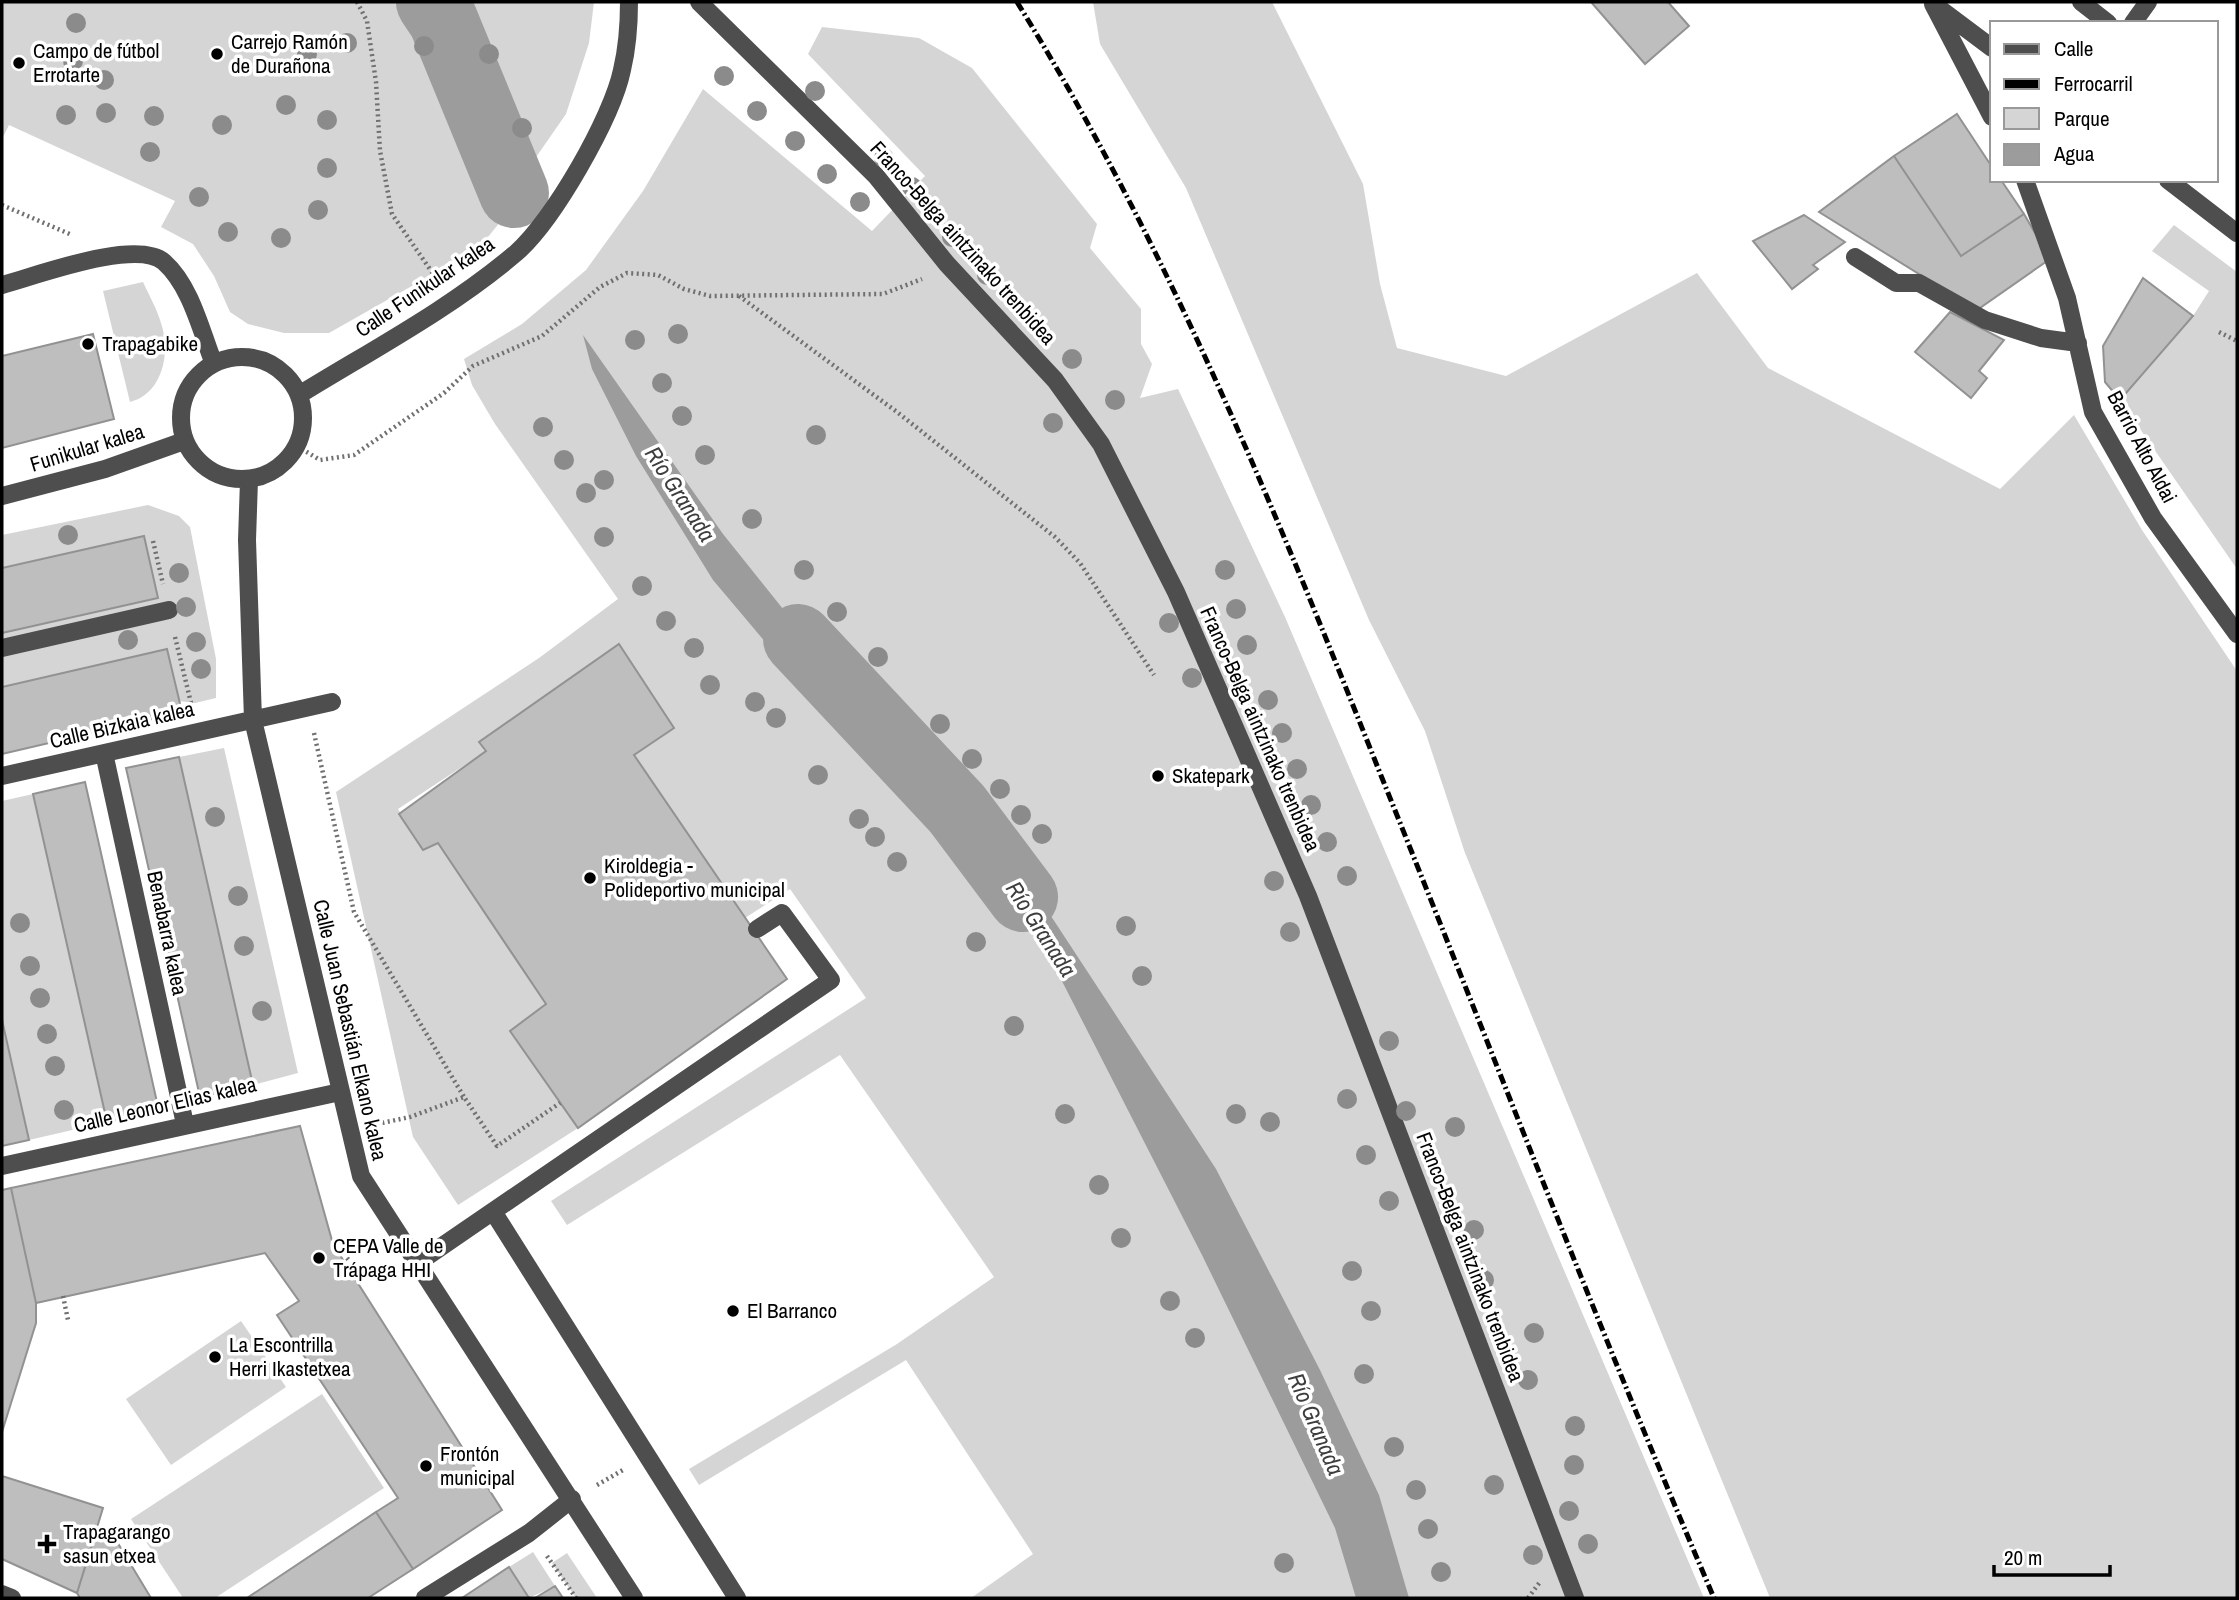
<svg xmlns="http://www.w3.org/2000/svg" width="2239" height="1600" font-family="'Archivo Narrow',sans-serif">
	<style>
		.green { fill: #d5d5d5 }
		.water { fill: #9c9c9c }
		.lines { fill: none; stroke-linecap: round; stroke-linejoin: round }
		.river { stroke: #9c9c9c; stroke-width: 70 }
		.building { fill: #bebebe; stroke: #929292; stroke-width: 2 }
		.path { stroke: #707070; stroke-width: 4.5; stroke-dasharray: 2 3.5; stroke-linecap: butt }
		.minor { stroke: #4e4e4e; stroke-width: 18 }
		.rail { stroke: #000; stroke-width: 5; stroke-dasharray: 10 3.5 2 3.5; stroke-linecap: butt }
		.tree { fill: #8b8b8b }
		.poi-dot { fill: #000; stroke: #fff; stroke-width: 2.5 }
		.labels { text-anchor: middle; stroke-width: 7; stroke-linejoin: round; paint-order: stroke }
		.poi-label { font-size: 21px; fill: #000; stroke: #fff; text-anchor: start }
		.street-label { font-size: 21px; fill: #000; stroke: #fff }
		.water-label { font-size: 23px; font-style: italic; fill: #3d3d3d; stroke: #fff }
	</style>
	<rect width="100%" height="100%" fill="#fff"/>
	<path class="green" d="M2,2H431L443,20L514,193L505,216L479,248L329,333H284L248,324L230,312L214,276L193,244L161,227L175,201L9,125L2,139Z
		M450,2H594L589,43L566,114L525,173Z
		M1093,2H1272L1363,184L1380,284L1397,348L1506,376L1697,273L1768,368L2000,489L2074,415L2142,530L2237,671V1598H1770L1465,853L1425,731L1369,620L1186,188L1100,44Z
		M822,27L919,38L972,68L1097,224L1090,248L1141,309V344L1152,364L1140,398L1178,389L1285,617L1704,1598H971L1033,1554L906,1360L699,1485L689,1469L897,1344L994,1277L840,1055L567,1225L551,1201L866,998L790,889L745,918L634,755L674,728L619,644L479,742L486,751L398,809L423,850L438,843L546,1004L510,1032L578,1128L458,1205L413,1137L336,792L539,658L618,599L495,424L472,385L464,359L522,324L586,270L643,191L703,89L872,231L925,176L808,54Z
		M2174,225L2237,272V569L2120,400L2193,316L2209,291L2152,251Z
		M143,282C149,295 157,309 161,323C171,352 163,394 130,402L103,291Z
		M148,505L179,516L190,527L216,659V698L195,703L179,701L166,649L2,687V535Z
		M224,748L298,1073L253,1085L179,757Z
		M33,794L107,1122L29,1140L2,1020V801Z
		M241,1321L286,1387L171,1465L126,1399Z
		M322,1394L384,1488L215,1598H183L131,1519Z
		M533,1552L555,1586L529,1598L509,1567Z
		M567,1553L597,1598H576L552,1563Z"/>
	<path class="water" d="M583,335L723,534L863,709L1047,910L1110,1006L1216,1169L1320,1370L1379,1495L1409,1598H1356L1335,1528L1202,1255L1043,944L966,844L909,787L815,701L713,580L636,456L592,369Z"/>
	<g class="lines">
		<path class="river" d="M431,2L443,20L514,193
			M798,639L957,809L1023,897"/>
	</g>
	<path class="building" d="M1591,2H1668L1689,26L1645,64Z
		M1957,114L1992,167V180H2001L2024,214L1961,256L1894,156Z
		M1894,156L1961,256L2024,214L2050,259L1977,310L1819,212Z
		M1804,215L1845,242L1813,265L1818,269L1792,289L1753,241Z
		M2143,278L2193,316L2120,400L2105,382L2103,346Z
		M1950,312L2004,340L1979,371L1987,378L1971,398L1915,352Z
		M93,334L114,419L2,448V356Z
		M144,536L158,598L2,633V568Z
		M619,644L674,728L634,755L787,979L578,1128L510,1031L546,1004L438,843L423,850L399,814L486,751L479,742Z
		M167,649L182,712L2,754V687Z
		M179,757L253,1085L200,1097L126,768Z
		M85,782L159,1111L107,1122L33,794Z
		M2,1020L29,1140L2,1146Z
		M300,1126L333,1244L502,1510L413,1569L376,1512L398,1498L277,1315L299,1301L265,1253L36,1303L11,1188Z
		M11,1188L36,1303V1323L2,1432V1190Z
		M2,1476L103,1508L77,1593L2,1559Z
		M376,1512L413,1569L368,1598H247Z
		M97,1529L113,1535L151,1598H80L77,1593Z
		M509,1567L529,1598H462Z
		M555,1586L563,1598H535Z"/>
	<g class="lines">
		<path class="path" d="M357,2L367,21L376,82L380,151L392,214L436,278
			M2,205L72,235
			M739,296L897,412L1055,537L1080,563L1154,675
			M2219,332L2237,341
			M297,446L320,460L354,455L444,393L473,366L542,336L600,287L627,273L658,275L684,289L710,296L883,294L922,279
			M153,541L163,584
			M175,637L192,707
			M314,733L354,912L464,1097
			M377,1124L410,1117L464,1097L497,1146L560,1103
			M347,1258L353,1265L348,1268
			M63,1296L68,1320
			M597,1485L623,1470
			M547,1556L576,1598
			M1528,1598L1540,1582"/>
		<path class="minor" d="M699,2L876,176L947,264L1055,380L1101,444L1176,592L1308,896L1575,1598
			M2081,2L2108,23
			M1933,4L1992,117
			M1936,6L1992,48
			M2133,23L2148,2
			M2025,180L2067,298L2093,412L2153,518L2237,634
			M2168,180L2237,233
			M1855,257L1896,283H1919L1985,320L2041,338L2078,343
			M2,285C36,276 136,238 164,262C191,286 201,331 214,364
			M181 418a61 61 0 1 1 122 0a61 61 0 1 1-122 0Z
			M299,395C372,350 450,309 516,253C553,221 612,118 622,70C627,49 629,24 629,2
			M249,480L247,540L253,720L361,1176L634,1598
			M2,496L105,469L184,441
			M2,648L169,610
			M104,753L185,1124
			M2,776L332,702
			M2,1166L340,1092
			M494,1213L737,1598
			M419,1262L831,980L782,913L757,929
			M2,1594L12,1598
			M425,1598L529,1533L572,1499"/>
		<path class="rail" d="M1017,2C1168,246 1276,512 1382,778C1492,1051 1598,1327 1714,1598"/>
	</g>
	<g class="tree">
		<circle cx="76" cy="23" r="10"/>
		<circle cx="347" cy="43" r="10"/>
		<circle cx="424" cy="46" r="10"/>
		<circle cx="307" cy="54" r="10"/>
		<circle cx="489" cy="54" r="10"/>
		<circle cx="73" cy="61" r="10"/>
		<circle cx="724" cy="76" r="10"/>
		<circle cx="104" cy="80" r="10"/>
		<circle cx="815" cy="91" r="10"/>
		<circle cx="286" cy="105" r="10"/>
		<circle cx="757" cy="111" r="10"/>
		<circle cx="106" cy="113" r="10"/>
		<circle cx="66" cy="115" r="10"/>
		<circle cx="154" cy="116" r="10"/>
		<circle cx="327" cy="120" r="10"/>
		<circle cx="222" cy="125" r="10"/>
		<circle cx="522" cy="128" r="10"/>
		<circle cx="795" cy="141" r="10"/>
		<circle cx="150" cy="152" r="10"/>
		<circle cx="884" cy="158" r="10"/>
		<circle cx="327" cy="168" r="10"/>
		<circle cx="827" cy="174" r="10"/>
		<circle cx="912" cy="187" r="10"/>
		<circle cx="199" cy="197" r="10"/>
		<circle cx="860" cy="202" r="10"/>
		<circle cx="318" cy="210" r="10"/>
		<circle cx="228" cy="232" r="10"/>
		<circle cx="952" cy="237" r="10"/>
		<circle cx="281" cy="238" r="10"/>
		<circle cx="987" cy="275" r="10"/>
		<circle cx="678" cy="334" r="10"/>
		<circle cx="635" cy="340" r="10"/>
		<circle cx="1072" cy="359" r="10"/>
		<circle cx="662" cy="383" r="10"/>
		<circle cx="1115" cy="400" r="10"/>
		<circle cx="682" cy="416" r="10"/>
		<circle cx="1053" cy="423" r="10"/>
		<circle cx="543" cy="427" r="10"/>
		<circle cx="816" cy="435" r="10"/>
		<circle cx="705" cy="455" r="10"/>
		<circle cx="564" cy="460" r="10"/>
		<circle cx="604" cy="480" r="10"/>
		<circle cx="586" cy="493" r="10"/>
		<circle cx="752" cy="519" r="10"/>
		<circle cx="68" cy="535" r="10"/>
		<circle cx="604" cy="537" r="10"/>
		<circle cx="804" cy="570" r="10"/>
		<circle cx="1225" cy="570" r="10"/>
		<circle cx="179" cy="573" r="10"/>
		<circle cx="642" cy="586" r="10"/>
		<circle cx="186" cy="607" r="10"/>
		<circle cx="1236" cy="609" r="10"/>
		<circle cx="837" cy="612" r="10"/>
		<circle cx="666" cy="621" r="10"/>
		<circle cx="1169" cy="623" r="10"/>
		<circle cx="128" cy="640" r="10"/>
		<circle cx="196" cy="642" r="10"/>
		<circle cx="1247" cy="645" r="10"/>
		<circle cx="694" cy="648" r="10"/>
		<circle cx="878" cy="657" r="10"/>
		<circle cx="201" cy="669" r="10"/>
		<circle cx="1192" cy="678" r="10"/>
		<circle cx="710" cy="685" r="10"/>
		<circle cx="1268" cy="700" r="10"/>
		<circle cx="755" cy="702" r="10"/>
		<circle cx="776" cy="718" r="10"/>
		<circle cx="940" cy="724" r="10"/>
		<circle cx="1282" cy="733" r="10"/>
		<circle cx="972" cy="759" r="10"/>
		<circle cx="1297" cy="769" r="10"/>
		<circle cx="818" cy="775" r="10"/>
		<circle cx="1000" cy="789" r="10"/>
		<circle cx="1311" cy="805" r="10"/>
		<circle cx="1021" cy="815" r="10"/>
		<circle cx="215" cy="817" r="10"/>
		<circle cx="859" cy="819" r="10"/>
		<circle cx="1042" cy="834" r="10"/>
		<circle cx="875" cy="837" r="10"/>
		<circle cx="1327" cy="842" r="10"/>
		<circle cx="897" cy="862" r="10"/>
		<circle cx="1347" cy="876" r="10"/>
		<circle cx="1274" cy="881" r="10"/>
		<circle cx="238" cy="896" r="10"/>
		<circle cx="20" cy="923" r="10"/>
		<circle cx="1126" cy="926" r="10"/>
		<circle cx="1290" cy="932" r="10"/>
		<circle cx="976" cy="942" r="10"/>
		<circle cx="244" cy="946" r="10"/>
		<circle cx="30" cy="966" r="10"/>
		<circle cx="1142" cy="976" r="10"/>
		<circle cx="40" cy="998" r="10"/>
		<circle cx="262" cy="1011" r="10"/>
		<circle cx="1014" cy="1026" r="10"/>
		<circle cx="47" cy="1034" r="10"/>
		<circle cx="1389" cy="1041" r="10"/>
		<circle cx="55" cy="1066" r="10"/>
		<circle cx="1347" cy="1099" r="10"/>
		<circle cx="64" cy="1110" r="10"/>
		<circle cx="1406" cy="1111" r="10"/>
		<circle cx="1065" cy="1114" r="10"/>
		<circle cx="1236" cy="1114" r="10"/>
		<circle cx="1270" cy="1122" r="10"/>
		<circle cx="1455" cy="1127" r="10"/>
		<circle cx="1366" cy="1155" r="10"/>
		<circle cx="1099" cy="1185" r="10"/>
		<circle cx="1389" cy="1201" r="10"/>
		<circle cx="1474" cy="1230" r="10"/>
		<circle cx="1121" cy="1238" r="10"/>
		<circle cx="1352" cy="1271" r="10"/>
		<circle cx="1484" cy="1280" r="10"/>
		<circle cx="1170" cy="1301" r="10"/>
		<circle cx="1371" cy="1311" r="10"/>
		<circle cx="1534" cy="1333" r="10"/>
		<circle cx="1195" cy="1338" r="10"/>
		<circle cx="1364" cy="1374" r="10"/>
		<circle cx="1528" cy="1380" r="10"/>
		<circle cx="1575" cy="1426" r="10"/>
		<circle cx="1394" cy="1447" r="10"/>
		<circle cx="1574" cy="1465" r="10"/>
		<circle cx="1494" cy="1485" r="10"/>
		<circle cx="1416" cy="1490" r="10"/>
		<circle cx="1569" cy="1511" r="10"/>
		<circle cx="1428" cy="1529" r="10"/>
		<circle cx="1588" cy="1544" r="10"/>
		<circle cx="1533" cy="1555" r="10"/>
		<circle cx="1284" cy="1563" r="10"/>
		<circle cx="1441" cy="1572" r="10"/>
	</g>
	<g class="poi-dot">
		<circle cx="217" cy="54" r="7"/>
		<circle cx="19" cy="63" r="7"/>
		<circle cx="88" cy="344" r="7"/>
		<circle cx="1158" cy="776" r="7"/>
		<circle cx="590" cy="878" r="7"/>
		<circle cx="319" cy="1258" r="7"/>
		<circle cx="733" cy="1311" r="7"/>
		<circle cx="215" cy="1357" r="7"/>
		<circle cx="426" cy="1466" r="7"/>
		<path d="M43.5 1533.5h7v7h7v7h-7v7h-7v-7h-7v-7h7z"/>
	</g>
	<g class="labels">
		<g class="poi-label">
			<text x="231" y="49">Carrejo Ramón<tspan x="231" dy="24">de Durañona</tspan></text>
			<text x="33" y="58">Campo de fútbol<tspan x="33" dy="24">Errotarte</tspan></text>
			<text x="102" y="351">Trapagabike</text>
			<text x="1172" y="783">Skatepark</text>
			<text x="604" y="873">Kiroldegia -<tspan x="604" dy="24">Polideportivo municipal</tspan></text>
			<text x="333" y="1253">CEPA Valle de<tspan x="333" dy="24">Trápaga HHI</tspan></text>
			<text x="747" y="1318">El Barranco</text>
			<text x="229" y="1352">La Escontrilla<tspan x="229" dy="24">Herri Ikastetxea</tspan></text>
			<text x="440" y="1461">Frontón<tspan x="440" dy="24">municipal</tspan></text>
			<text x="63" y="1539">Trapagarango<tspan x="63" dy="24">sasun etxea</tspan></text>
		</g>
		<g class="street-label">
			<text transform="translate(963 243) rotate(48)" y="7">Franco-Belga aintzinako trenbidea</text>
			<text transform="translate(425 287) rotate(-34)" y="7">Calle Funikular kalea</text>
			<text transform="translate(2142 447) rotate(62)" y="7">Barrio Alto Aldai</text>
			<text transform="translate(87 448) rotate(-17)" y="7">Funikular kalea</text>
			<text transform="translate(122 725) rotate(-13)" y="7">Calle Bizkaia kalea</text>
			<text transform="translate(1260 729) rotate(66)" y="7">Franco-Belga aintzinako trenbidea</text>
			<text transform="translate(167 933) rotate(78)" y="7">Benabarra kalea</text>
			<text transform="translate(350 1030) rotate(77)" y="7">Calle Juan Sebastián Elkano kalea</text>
			<text transform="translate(165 1105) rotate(-13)" y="7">Calle Leonor Elias kalea</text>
			<text transform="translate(1470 1257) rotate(69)" y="7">Franco-Belga aintzinako trenbidea</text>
		</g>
		<g class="water-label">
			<text transform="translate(680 494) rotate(57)" y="8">Río Granada</text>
			<text transform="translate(1041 929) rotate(57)" y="8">Río Granada</text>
			<text transform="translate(1316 1424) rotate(67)" y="8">Río Granada</text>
		</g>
	</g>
	<rect width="2239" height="1600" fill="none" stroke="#000000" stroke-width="7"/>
	<rect x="1990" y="21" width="228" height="161" fill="#ffffff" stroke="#999999" stroke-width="2"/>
	<rect x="2004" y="44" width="35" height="10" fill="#4e4e4e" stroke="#999999" stroke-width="2"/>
	<text x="2054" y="56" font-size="21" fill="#000000">Calle</text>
	<rect x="2004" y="79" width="35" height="10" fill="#000000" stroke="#999999" stroke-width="2"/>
	<text x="2054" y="91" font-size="21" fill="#000000">Ferrocarril</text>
	<rect x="2004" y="108" width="35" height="21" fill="#d5d5d5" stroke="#999999" stroke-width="2"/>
	<text x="2054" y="126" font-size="21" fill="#000000">Parque</text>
	<rect x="2004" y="144" width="35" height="21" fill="#9c9c9c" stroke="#999999" stroke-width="2"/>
	<text x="2054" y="161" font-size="21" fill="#000000">Agua</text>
	<path d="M1994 1565v10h116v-10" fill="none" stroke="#000000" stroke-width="3.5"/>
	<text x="2004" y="1565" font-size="21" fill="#000000" stroke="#ffffff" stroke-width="5" paint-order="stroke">20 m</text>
</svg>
